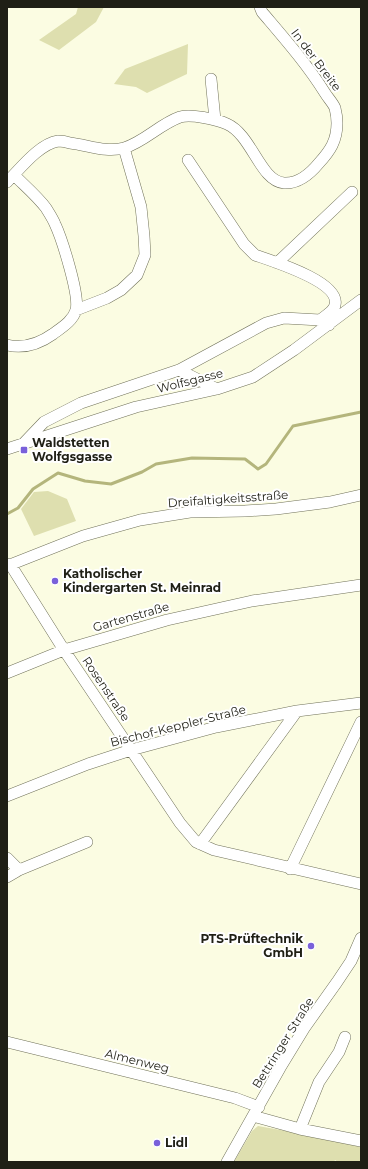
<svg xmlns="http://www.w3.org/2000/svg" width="368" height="1169" font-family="Montserrat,sans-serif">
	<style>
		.green { fill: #dedfaf }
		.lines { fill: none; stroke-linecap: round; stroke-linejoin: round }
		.stream { stroke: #b4b57c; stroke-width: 3 }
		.minor-casing { stroke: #71725a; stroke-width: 12 }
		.minor { stroke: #fff; stroke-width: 11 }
		.poi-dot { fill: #7960da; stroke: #fff; stroke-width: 1.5 }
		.labels { text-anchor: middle; stroke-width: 4; stroke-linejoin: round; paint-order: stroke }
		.street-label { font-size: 12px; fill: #1f1f15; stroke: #fff }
		.poi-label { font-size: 12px; font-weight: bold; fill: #1f1f15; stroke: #fff; text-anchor: start }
	</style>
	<rect width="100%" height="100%" fill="#fbfce2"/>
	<path class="green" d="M78,7H104L96,22L59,50L39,40L76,14Z
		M188,44L187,74L147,93L136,87L114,84L125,69Z
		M48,491L67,499L76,521L34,536L21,509L34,492Z
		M258,1126L303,1134L361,1147V1162H338L335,1160L334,1162H234L252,1131Z"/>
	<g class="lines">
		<path class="stream" d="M7,514L18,508L33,489L58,473L85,481L111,484L142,472L156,464L192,458L245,459L258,469L266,464L293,426L361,412"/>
		<g class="minor-casing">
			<path id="minor" d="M211,79L215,120
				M188,160L244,244L255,255C272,261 341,282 335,305C334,311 325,316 320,320
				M7,182C20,169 39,144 58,141C62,141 67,142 70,143C88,145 106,153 124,148C144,142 160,124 180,117C191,114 216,119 227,124C252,135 260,181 284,183C299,184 310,174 319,163C330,151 337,141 337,123C337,119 336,112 335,108C333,103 328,98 325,93C307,64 284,38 262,12L260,7
				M277,263L352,192
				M76,310L107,298L121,290L137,275L145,255L144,236L141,207L124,148
				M7,345C24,349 39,344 53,334C61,328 73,321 76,310C80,296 62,239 55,224C53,219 49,213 46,208C37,196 25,186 14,175
				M179,370L217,389
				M23,444L44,422L81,403L179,370L266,323L284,318L320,320L329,325
				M7,449L136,407L217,389L253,377L294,350L361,300
				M10,564L64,650L180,823L196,842L214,850L361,884
				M7,566L83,536L140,520L190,512L245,511L276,509L330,502L361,495
				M7,673L64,650L167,620L252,601L361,585
				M7,796L88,764L131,750L216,727L297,711L361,703
				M200,844L297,711
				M7,858L19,870
				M290,869L361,722
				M7,877L19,870L87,842
				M7,1042L235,1098L259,1107
				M253,1116L300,1129L361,1141
				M300,1129L319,1082L339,1052L345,1037
				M227,1162L280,1068L305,1027L337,982L351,961L361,938"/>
		</g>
		<use href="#minor" class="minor"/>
	</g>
	<g class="poi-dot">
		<rect x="20" y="446" width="8" height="8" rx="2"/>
		<circle cx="55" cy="581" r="4"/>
		<circle cx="311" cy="946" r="4"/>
		<circle cx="157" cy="1143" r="4"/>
	</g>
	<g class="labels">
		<g class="street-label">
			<text transform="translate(316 60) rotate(53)" y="4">In der Breite</text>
			<text transform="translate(190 381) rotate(-14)" y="4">Wolfsgasse</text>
			<text transform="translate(228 499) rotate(-4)" y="4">Dreifaltigkeitsstraße</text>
			<text transform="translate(131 617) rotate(-16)" y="4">Gartenstraße</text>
			<text transform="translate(106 689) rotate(56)" y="4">Rosenstraße</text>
			<text transform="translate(178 726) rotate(-14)" y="4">Bischof-Keppler-Straße</text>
			<text transform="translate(283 1043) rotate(-58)" y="4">Bettringer Straße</text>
			<text transform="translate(137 1061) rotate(14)" y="4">Almenweg</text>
		</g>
		<g class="poi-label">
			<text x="32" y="447">Waldstetten<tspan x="32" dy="14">Wolfgsgasse</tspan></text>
			<text x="63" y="578">Katholischer<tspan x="63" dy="14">Kindergarten St. Meinrad</tspan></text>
			<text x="303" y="943" text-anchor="end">PTS-Prüftechnik<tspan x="303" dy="14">GmbH</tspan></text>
			<text x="165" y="1147">Lidl</text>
		</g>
	</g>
	<rect width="368" height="1169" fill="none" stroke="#1f1f15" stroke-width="16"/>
</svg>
